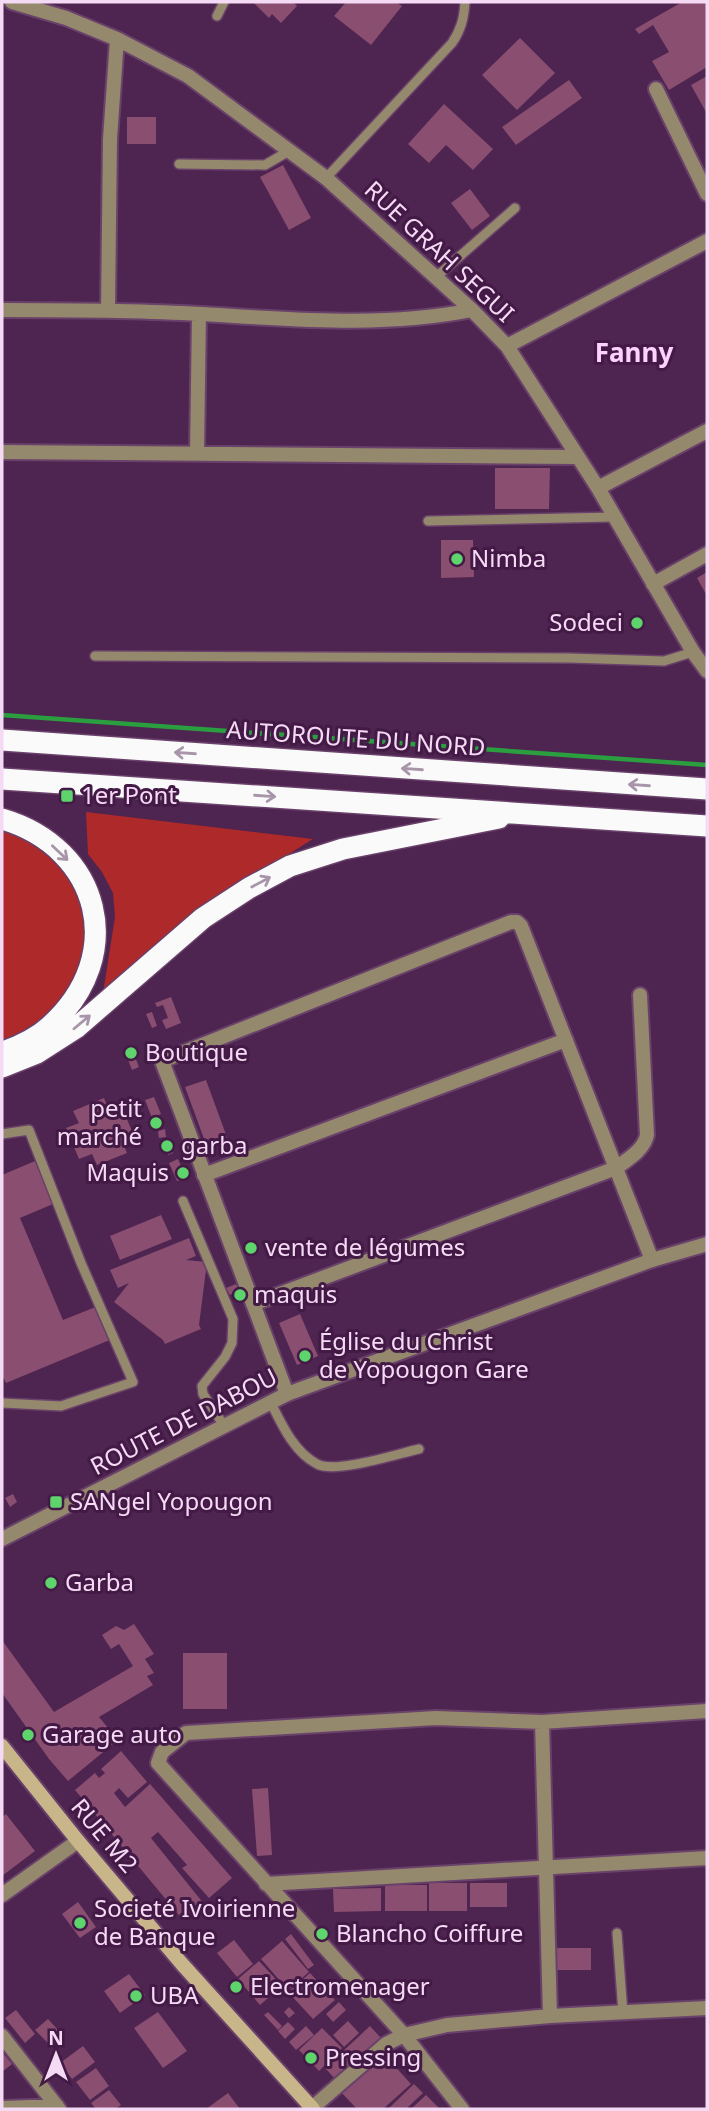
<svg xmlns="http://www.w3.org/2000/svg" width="709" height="2111" font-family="'Noto Sans',sans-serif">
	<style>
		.forest { fill: #ad292a }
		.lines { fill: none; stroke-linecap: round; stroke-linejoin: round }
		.stream { stroke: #2b9e3f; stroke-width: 4.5 }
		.building { fill: #894e70 }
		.service-casing { stroke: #69416a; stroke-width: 12 }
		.minor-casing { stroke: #69416a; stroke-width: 18 }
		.tertiary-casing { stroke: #69416a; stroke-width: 18 }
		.secondary-casing { stroke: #69416a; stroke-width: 18 }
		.motorway-casing { stroke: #69416a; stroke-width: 24 }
		.service { stroke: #94886d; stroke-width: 9 }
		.minor { stroke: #94886d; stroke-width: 14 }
		.tertiary { stroke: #94886d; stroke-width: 14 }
		.secondary { stroke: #c8b58a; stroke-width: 14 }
		.motorway { stroke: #fafafa; stroke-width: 21 }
		.oneway { stroke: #a895a9 }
		.poi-dot { fill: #5ed56c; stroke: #431945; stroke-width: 2.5 }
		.labels { text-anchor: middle; stroke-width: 6; stroke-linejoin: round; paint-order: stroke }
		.street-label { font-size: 24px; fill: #f5daf5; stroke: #431945 }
		.poi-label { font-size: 24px; fill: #f5daf5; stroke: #431945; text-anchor: start }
		.neighbourhood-label { font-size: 26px; font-weight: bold; fill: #fdd3fe; stroke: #431945 }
	</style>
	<rect width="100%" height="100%" fill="#4e2450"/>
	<path class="forest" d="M86,812L313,839L235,888L103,993L115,917L113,893L102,872L88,854Z
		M2,826L41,844L75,878L89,928L82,973L46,1021L2,1043Z"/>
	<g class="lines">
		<path class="stream" d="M2,715L707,765"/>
	</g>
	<path class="building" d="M253,2H293L297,6L281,23L272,14L269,18Z
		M346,2H396L402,6L371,45L334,16Z
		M682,2H707V67L669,90L652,61L669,52L653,25L639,34L635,29Z
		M520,38L555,73L517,110L482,75Z
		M707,76V114L691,85Z
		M569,80L582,98L516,145L502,127Z
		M444,104L493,149L473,170L446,145L429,163L408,144Z
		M127,117H156V144H127Z
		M283,165L311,218L289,230L260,177Z
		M470,189L490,216L472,230L451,203Z
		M495,468H550L549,509H495Z
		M441,540H473L474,577L441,578Z
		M707,572V596L697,578Z
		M171,997L181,1023L166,1029L162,1020L168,1018L163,1005L157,1007L155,1003Z
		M152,1012L157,1026L152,1028L146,1014Z
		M132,1049L139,1067L132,1070L125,1052Z
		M206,1080L228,1140L207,1147L185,1087Z
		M154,1097L161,1114L152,1118L145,1100Z
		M104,1098L109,1110L121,1105L134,1136L122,1141L127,1153L97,1165L92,1154L79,1159L66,1128L79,1123L73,1111Z
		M165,1129L166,1137L159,1138L158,1131Z
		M169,1141L173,1153L168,1155L164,1143Z
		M178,1159L186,1178L177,1181L169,1163Z
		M35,1161L53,1204L20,1218L63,1320L98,1306L112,1339L6,1383L2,1375V1175Z
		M161,1215L172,1239L120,1260L110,1236Z
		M189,1238L196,1256L186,1260L207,1262L199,1325L201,1329L165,1344L163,1340L114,1302L129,1283L118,1288L110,1270Z
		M236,1284L239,1290L230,1295L226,1288Z
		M300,1314L318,1356L297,1365L279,1323Z
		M13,1494L17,1502L10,1507L5,1498Z
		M134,1624L154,1654L145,1659L154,1673L147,1676L153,1685L99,1717L118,1740L68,1781L49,1759L2,1693V1640L54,1712L133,1666L119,1644L111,1649L102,1635L116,1626L124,1630Z
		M183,1653H227V1709H183Z
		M121,1751L147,1782L128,1798L119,1788L114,1793L125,1807L150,1784L232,1878L209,1898L182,1868L187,1865L158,1832L151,1838L204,1904L183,1920L75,1790L95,1773L99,1778L105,1773L101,1769Z
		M268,1788L272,1855L257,1856L252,1789Z
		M6,1814L35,1851L2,1876V1817Z
		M429,1883H467V1911H429Z
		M470,1883H507V1907H470Z
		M385,1885H427V1911H385Z
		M381,1888V1911L334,1912L333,1889Z
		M78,1902L96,1927L80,1938L62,1914Z
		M291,1934L314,1965L308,1969L285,1939Z
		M234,1940L253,1964L237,1977L217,1953Z
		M282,1941L309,1972L288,1990L261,1959Z
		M557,1948H591V1970H557Z
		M259,1961L282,1986L260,2005L238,1979Z
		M310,1973L335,2000L313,2019L288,1992Z
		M129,1974L145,1995L120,2013L104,1991Z
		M339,2002L346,2010L333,2022L326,2014Z
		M289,2007L295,2013L289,2018L284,2012Z
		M16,2010L35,2034L25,2043L5,2018Z
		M158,2012L187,2051L163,2068L134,2028Z
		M268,2012L282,2026L278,2030L264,2015Z
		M48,2019L60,2032L48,2043L35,2030Z
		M348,2021L359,2033L344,2047L333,2035Z
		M288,2022L295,2029L285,2039L278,2031Z
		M306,2026L314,2035L296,2050L289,2042Z
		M370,2026L381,2038L336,2080L325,2068Z
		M322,2028L342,2048L319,2071L299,2050Z
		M83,2046L95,2062L72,2079L60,2063Z
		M381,2051L411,2084L383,2109H357L338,2089Z
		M2,2052L12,2064L2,2072Z
		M96,2068L109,2086L90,2100L76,2082Z
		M414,2084L423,2093L406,2109H388Z
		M109,2090L121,2105L115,2109H96L91,2103Z
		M228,2093L240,2109H206Z
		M426,2095L440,2109H411Z"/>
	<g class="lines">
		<g class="service-casing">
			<path id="service" d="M217,16L224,2
				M179,164L265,165L289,151
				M326,178L452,43C461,30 464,18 465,2
				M436,277L515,208
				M428,521L614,517
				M95,656L569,658L664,661L693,652
				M2,1134L29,1130L81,1263L133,1382L61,1406L2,1403
				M183,1201L233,1319L232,1343L225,1357L202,1386L203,1394L225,1427
				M271,1403C282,1425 294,1452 317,1464C335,1474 397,1454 419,1449
				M617,1933L623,2013"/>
		</g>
		<g class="minor-casing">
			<path id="minor" d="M12,2L66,18L117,39L188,76L326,178L472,310L507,346L598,488L693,652L707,671
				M656,89L707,194
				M2,310C68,310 134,310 200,314C290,319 383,328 472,310
				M108,310L110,139L117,39
				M507,346L707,241
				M2,452L577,457
				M197,453L199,314
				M598,488L707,431
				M653,584L707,554
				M204,1175L566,1040
				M253,1304L616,1168C628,1159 644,1150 647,1135L640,995
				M287,1394L162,1061L511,922H517L521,926L652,1260
				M542,1722L550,2016
				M266,1884L707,1858
				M2,1895L78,1841
				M2,2036L59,2109
				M2,2108L57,2106
				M312,2108L386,2044L404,2035L447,2025L550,2016L707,2008
				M462,2109L404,2035L158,1763L162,1752L186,1733L436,1718L542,1722L707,1711"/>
		</g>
		<g class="tertiary-casing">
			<path id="tertiary" d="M2,1539L287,1394L652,1260L707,1244"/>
		</g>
		<g class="secondary-casing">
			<path id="secondary" d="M2,1746L78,1841L182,1964L313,2109"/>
		</g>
		<g class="motorway-casing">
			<path id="motorway" d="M2,740L707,789
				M2,779L707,826
				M2,819C101,848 128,956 50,1026C37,1038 20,1046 3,1052
				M2,1067L37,1053L76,1028L203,918L249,888L290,866L343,849L499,818"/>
		</g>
		<use href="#service" class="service"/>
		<use href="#minor" class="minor"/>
		<use href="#tertiary" class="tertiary"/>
		<use href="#secondary" class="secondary"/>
		<use href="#motorway" class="motorway"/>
	</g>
	<defs><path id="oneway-shaft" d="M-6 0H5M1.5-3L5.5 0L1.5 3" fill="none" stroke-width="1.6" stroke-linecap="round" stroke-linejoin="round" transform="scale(1.75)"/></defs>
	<g class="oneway">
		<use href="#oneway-shaft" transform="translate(185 753) rotate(-176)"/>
		<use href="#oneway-shaft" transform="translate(412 769) rotate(-176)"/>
		<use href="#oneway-shaft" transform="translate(639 785) rotate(-176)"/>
		<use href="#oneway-shaft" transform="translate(265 796) rotate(4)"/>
		<use href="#oneway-shaft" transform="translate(60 853) rotate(43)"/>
		<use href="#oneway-shaft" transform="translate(261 882) rotate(-28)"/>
		<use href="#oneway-shaft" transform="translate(82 1022) rotate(-40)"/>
	</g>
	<g class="poi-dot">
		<circle cx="457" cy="559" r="7"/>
		<circle cx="637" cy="623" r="7"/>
		<rect x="60" y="789" width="14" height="14" rx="3.5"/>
		<circle cx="131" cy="1053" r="7"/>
		<circle cx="156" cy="1123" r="7"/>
		<circle cx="167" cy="1146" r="7"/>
		<circle cx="183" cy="1173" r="7"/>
		<circle cx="251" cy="1248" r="7"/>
		<circle cx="240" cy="1295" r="7"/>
		<circle cx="305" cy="1356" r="7"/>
		<rect x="49" y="1495" width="14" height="14" rx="3.5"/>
		<circle cx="51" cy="1583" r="7"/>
		<circle cx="28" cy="1735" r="7"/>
		<circle cx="80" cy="1923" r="7"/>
		<circle cx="322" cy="1934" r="7"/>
		<circle cx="236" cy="1987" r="7"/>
		<circle cx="136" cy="1996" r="7"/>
		<circle cx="311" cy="2058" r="7"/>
	</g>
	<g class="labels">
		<g class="street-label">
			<text transform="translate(439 252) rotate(43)" y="8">RUE GRAH SEGUI</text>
			<text transform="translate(356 739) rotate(4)" y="8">AUTOROUTE DU NORD</text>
			<text transform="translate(184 1422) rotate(-27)" y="8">ROUTE DE DABOU</text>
			<text transform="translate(104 1836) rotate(50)" y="8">RUE M2</text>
		</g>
		<g class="poi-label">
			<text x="471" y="567">Nimba</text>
			<text x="623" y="631" text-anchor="end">Sodeci</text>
			<text x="81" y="804">1er Pont</text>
			<text x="145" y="1061">Boutique</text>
			<text x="142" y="1117" text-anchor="end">petit<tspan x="142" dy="28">marché</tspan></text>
			<text x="181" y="1154">garba</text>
			<text x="169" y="1181" text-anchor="end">Maquis</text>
			<text x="265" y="1256">vente de légumes</text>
			<text x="254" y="1303">maquis</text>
			<text x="319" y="1350">Église du Christ<tspan x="319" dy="28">de Yopougon Gare</tspan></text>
			<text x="70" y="1510">SANgel Yopougon</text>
			<text x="65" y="1591">Garba</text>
			<text x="42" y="1743">Garage auto</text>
			<text x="94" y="1917">Societé Ivoirienne<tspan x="94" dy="28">de Banque</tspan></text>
			<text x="336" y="1942">Blancho Coiffure</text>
			<text x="250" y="1995">Electromenager</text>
			<text x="150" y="2004">UBA</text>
			<text x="325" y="2066">Pressing</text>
		</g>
		<g class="neighbourhood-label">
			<text x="634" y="362">Fanny</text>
		</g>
	</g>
	<rect width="709" height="2111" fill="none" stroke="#f5daf5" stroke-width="7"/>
	<g transform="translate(56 2055)" stroke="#431945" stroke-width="5" paint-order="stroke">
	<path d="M0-5L12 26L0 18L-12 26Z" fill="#f5daf5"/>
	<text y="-10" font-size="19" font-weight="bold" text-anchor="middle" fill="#f5daf5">N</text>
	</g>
</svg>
